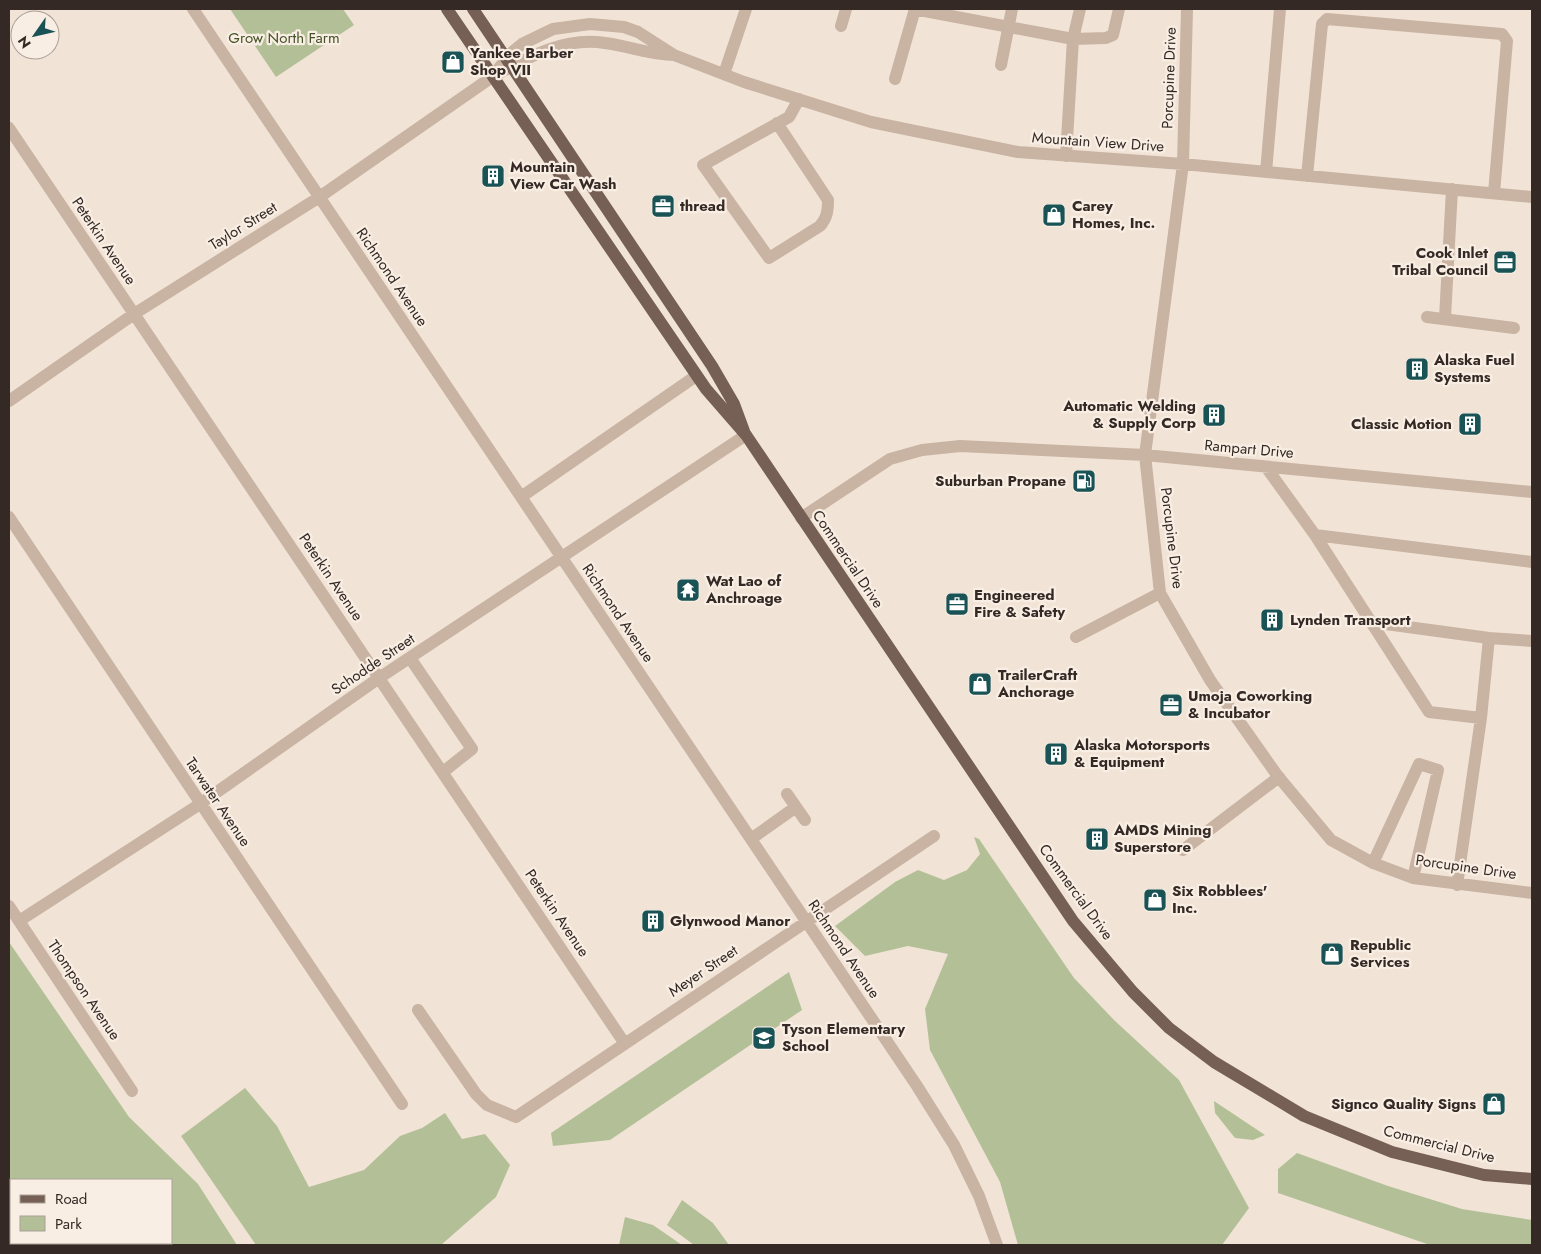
<svg xmlns="http://www.w3.org/2000/svg" width="1541" height="1254" font-family="Jost,sans-serif">
	<style>
		.green { fill: #b3c097; fill-rule: evenodd }
		.lines { fill: none; stroke-linecap: round; stroke-linejoin: round }
		.minor { stroke: #c9b3a3; stroke-width: 12 }
		.major { stroke: #766055; stroke-width: 12 }
		.labels { text-anchor: middle; stroke-width: 4.5; stroke-linejoin: round; paint-order: stroke }
		.park-label { font-size: 15px; fill: #445228; stroke: #f9eee3 }
		.poi-label { font-size: 15px; font-weight: bold; fill: #342925; stroke: #f9eee3; text-anchor: start }
		.street-label { font-size: 15px; fill: #342925; stroke: #f9eee3 }
	</style>
	<rect width="100%" height="100%" fill="#f1e4d6"/>
	<path class="green" d="M230,9H343L354,25L276,77Z
		M974,837L979,839L1074,978L1114,1020L1179,1080L1249,1208L1222,1245H1018L1000,1182L930,1050L925,1009L948,954L908,946L865,956L835,926L895,882L918,870L944,880L967,870L980,854Z
		M9,942L129,1117L198,1184L237,1245H9ZM171,1180V1243H11V1180Z
		M789,972L802,1010L610,1140L553,1146L551,1133Z
		M245,1088L277,1126L309,1187L364,1170L400,1136L422,1128L445,1113L462,1139L485,1134L510,1165L496,1197L441,1245H256L181,1136Z
		M1214,1101L1265,1135L1253,1140L1235,1138L1215,1113Z
		M1297,1153L1388,1186L1462,1209L1532,1220V1245H1430L1278,1193V1169Z
		M682,1200L713,1223L729,1245H694L667,1225Z
		M625,1217L653,1225L682,1245H619Z"/>
	<g class="lines">
		<path class="minor" d="M193,9L917,1086L954,1145L979,1196L997,1245
			M914,9L1073,39L1066,156
			M1080,9L1073,39L1106,38L1113,35L1119,9
			M1187,9L1183,164L1145,455L1160,593L1210,680L1277,775L1331,840L1373,863L1413,878L1532,893
			M841,26L846,9
			M1001,65L1012,9
			M724,74L746,9
			M492,77L510,54L522,44L553,29L590,24L624,27L638,32L674,55L744,82L871,122L1018,152L1183,164L1532,197
			M895,79L915,9
			M777,123L828,200C828,211 827,218 820,226L769,258L703,165L789,117L799,99
			M9,128L625,1044
			M1266,172L1280,9
			M1307,176L1322,24L1327,19L1502,34L1507,41L1494,193
			M1427,317L1514,328
			M1445,318L1452,189
			M9,401L134,314L318,198L492,77C527,58 564,36 605,43C629,46 650,55 674,55
			M1266,467L1315,535L1429,712L1481,718
			M521,497L696,376
			M9,517L402,1104
			M801,518L890,459L922,450L960,446L1145,455L1532,492
			M1315,535L1532,562
			M1371,622L1489,638
			M1076,637L1160,593
			M410,658L472,749L443,772
			M796,807L805,820
			M751,839L796,807L787,794
			M1183,850L1279,777
			M1373,863L1419,764L1438,770L1413,878
			M1457,885L1481,718L1489,638L1532,641
			M9,906L132,1091
			M19,921L200,804L379,678L746,435
			M418,1010L476,1094L487,1105L516,1117L934,836"/>
		<path class="major" d="M447,9L706,389L746,435L1073,921L1133,992L1169,1028L1214,1062L1304,1116L1392,1152L1484,1175L1532,1179
			M473,9L712,366L734,404L744,431"/>
	</g>
	<defs>
		<g id="shop-square" transform="scale(1.25)"><rect x="-9" y="-9" width="18" height="18" rx="4" fill="#1a5355" stroke="#f9eee3"/><path d="M-5-2.5h2.3a2.7 3.5 0 0 1 5.4 0H5L5.5 6h-11ZM-1.5-2.5h3a1.5 2.3 0 0 0-3 0Z" fill="#fff"/></g>
		<g id="building-square" transform="scale(1.25)"><rect x="-9" y="-9" width="18" height="18" rx="4" fill="#1a5355" stroke="#f9eee3"/><path d="M-4-6H4V6H1V3H-1V6H-4ZM-2.5-4.3h1.7v1.8h-1.7ZM.8-4.3h1.7v1.8H.8ZM-2.5-1h1.7V.8h-1.7ZM.8-1h1.7V.8H.8Z" fill="#fff"/></g>
		<g id="office-square" transform="scale(1.25)"><rect x="-9" y="-9" width="18" height="18" rx="4" fill="#1a5355" stroke="#f9eee3"/><path d="M-6-3h4V-5.5h4V-3h4V5H-6ZM-1-4.5V-3h2v-1.5ZM-6 0V1H6V0Z" fill="#fff"/></g>
		<g id="fuel-square" transform="scale(1.25)"><rect x="-9" y="-9" width="18" height="18" rx="4" fill="#1a5355" stroke="#f9eee3"/><path d="M-5.5-6h7V0h2V4h1.3V-2.5L3-4.5l.8-.8L6-3V5H2.5V1h-1V6h-7ZM-4.2-4.7v3.2H.2V-4.7Z" fill="#fff"/></g>
		<g id="temple-square" transform="scale(1.25)"><rect x="-9" y="-9" width="18" height="18" rx="4" fill="#1a5355" stroke="#f9eee3"/><path d="M0-6L5-2H3V0L6.5 2.5H4V6H1.5V3h-3V6H-4V2.5H-6.5L-3 0V-2H-5Z" fill="#fff"/></g>
		<g id="school-square" transform="scale(1.25)"><rect x="-9" y="-9" width="18" height="18" rx="4" fill="#1a5355" stroke="#f9eee3"/><path d="M0-5L7-2L0 1L-7-2ZM-4 1L0 2.5L4 1V4Q0 6-4 4Z" fill="#fff"/></g>
	</defs>
	<g fill-rule="evenodd">
		<use href="#shop-square" x="453" y="62"/>
		<use href="#building-square" x="493" y="176"/>
		<use href="#office-square" x="663" y="206"/>
		<use href="#shop-square" x="1054" y="215"/>
		<use href="#office-square" x="1505" y="262"/>
		<use href="#building-square" x="1417" y="369"/>
		<use href="#building-square" x="1214" y="415"/>
		<use href="#building-square" x="1470" y="424"/>
		<use href="#fuel-square" x="1084" y="481"/>
		<use href="#temple-square" x="688" y="590"/>
		<use href="#office-square" x="957" y="604"/>
		<use href="#building-square" x="1272" y="620"/>
		<use href="#shop-square" x="980" y="684"/>
		<use href="#office-square" x="1171" y="705"/>
		<use href="#building-square" x="1056" y="754"/>
		<use href="#building-square" x="1097" y="839"/>
		<use href="#shop-square" x="1155" y="900"/>
		<use href="#building-square" x="653" y="921"/>
		<use href="#shop-square" x="1332" y="954"/>
		<use href="#school-square" x="764" y="1038"/>
		<use href="#shop-square" x="1494" y="1104"/>
	</g>
	<g class="labels">
		<g class="park-label">
			<text x="284" y="43">Grow North Farm</text>
		</g>
		<g class="poi-label">
			<text x="470" y="58">Yankee Barber<tspan x="470" dy="17">Shop VII</tspan></text>
			<text x="510" y="172">Mountain<tspan x="510" dy="17">View Car Wash</tspan></text>
			<text x="680" y="211">thread</text>
			<text x="1072" y="211">Carey<tspan x="1072" dy="17">Homes, Inc.</tspan></text>
			<text x="1488" y="258" text-anchor="end">Cook Inlet<tspan x="1488" dy="17">Tribal Council</tspan></text>
			<text x="1434" y="365">Alaska Fuel<tspan x="1434" dy="17">Systems</tspan></text>
			<text x="1196" y="411" text-anchor="end">Automatic Welding<tspan x="1196" dy="17">&amp; Supply Corp</tspan></text>
			<text x="1452" y="429" text-anchor="end">Classic Motion</text>
			<text x="1066" y="486" text-anchor="end">Suburban Propane</text>
			<text x="706" y="586">Wat Lao of<tspan x="706" dy="17">Anchroage</tspan></text>
			<text x="974" y="600">Engineered<tspan x="974" dy="17">Fire &amp; Safety</tspan></text>
			<text x="1290" y="625">Lynden Transport</text>
			<text x="998" y="680">TrailerCraft<tspan x="998" dy="17">Anchorage</tspan></text>
			<text x="1188" y="701">Umoja Coworking<tspan x="1188" dy="17">&amp; Incubator</tspan></text>
			<text x="1074" y="750">Alaska Motorsports<tspan x="1074" dy="17">&amp; Equipment</tspan></text>
			<text x="1114" y="835">AMDS Mining<tspan x="1114" dy="17">Superstore</tspan></text>
			<text x="1172" y="896">Six Robblees'<tspan x="1172" dy="17">Inc.</tspan></text>
			<text x="670" y="926">Glynwood Manor</text>
			<text x="1350" y="950">Republic<tspan x="1350" dy="17">Services</tspan></text>
			<text x="782" y="1034">Tyson Elementary<tspan x="782" dy="17">School</tspan></text>
			<text x="1476" y="1109" text-anchor="end">Signco Quality Signs</text>
		</g>
		<g class="street-label">
			<text transform="translate(1169 78) rotate(-88)" y="5">Porcupine Drive</text>
			<text transform="translate(1098 142) rotate(4)" y="5">Mountain View Drive</text>
			<text transform="translate(243 226) rotate(-32)" y="5">Taylor Street</text>
			<text transform="translate(104 241) rotate(56)" y="5">Peterkin Avenue</text>
			<text transform="translate(392 277) rotate(56)" y="5">Richmond Avenue</text>
			<text transform="translate(1249 449) rotate(5)" y="5">Rampart Drive</text>
			<text transform="translate(1172 538) rotate(83)" y="5">Porcupine Drive</text>
			<text transform="translate(848 559) rotate(56)" y="5">Commercial Drive</text>
			<text transform="translate(331 577) rotate(56)" y="5">Peterkin Avenue</text>
			<text transform="translate(618 613) rotate(56)" y="5">Richmond Avenue</text>
			<text transform="translate(373 664) rotate(-34)" y="5">Schodde Street</text>
			<text transform="translate(218 802) rotate(56)" y="5">Tarwater Avenue</text>
			<text transform="translate(1466 867) rotate(8)" y="5">Porcupine Drive</text>
			<text transform="translate(1076 892) rotate(54)" y="5">Commercial Drive</text>
			<text transform="translate(557 913) rotate(56)" y="5">Peterkin Avenue</text>
			<text transform="translate(844 949) rotate(56)" y="5">Richmond Avenue</text>
			<text transform="translate(703 971) rotate(-34)" y="5">Meyer Street</text>
			<text transform="translate(84 990) rotate(56)" y="5">Thompson Avenue</text>
			<text transform="translate(1439 1144) rotate(14)" y="5">Commercial Drive</text>
		</g>
	</g>
	<rect width="1541" height="1254" fill="none" stroke="#342925" stroke-width="20"/>
	<rect x="10" y="1179" width="162" height="65" fill="#f9eee3" stroke="#aa9f97"/>
	<rect x="20" y="1195" width="25" height="8" fill="#766055" stroke="#aa9f97"/>
	<text x="55" y="1204" font-size="15" fill="#342925">Road</text>
	<rect x="20" y="1216" width="25" height="15" fill="#b3c097" stroke="#aa9f97"/>
	<text x="55" y="1229" font-size="15" fill="#342925">Park</text>
	<g transform="translate(35 35) rotate(236)"><circle r="24" fill="#f9eee3" stroke="#aa9f97"/>
	<path d="M0-4L9 19L0 12L-9 19Z" fill="#1a5355"/>
	<text y="-8" font-size="14" font-weight="bold" text-anchor="middle" fill="#342925">N</text>
	</g>
</svg>
